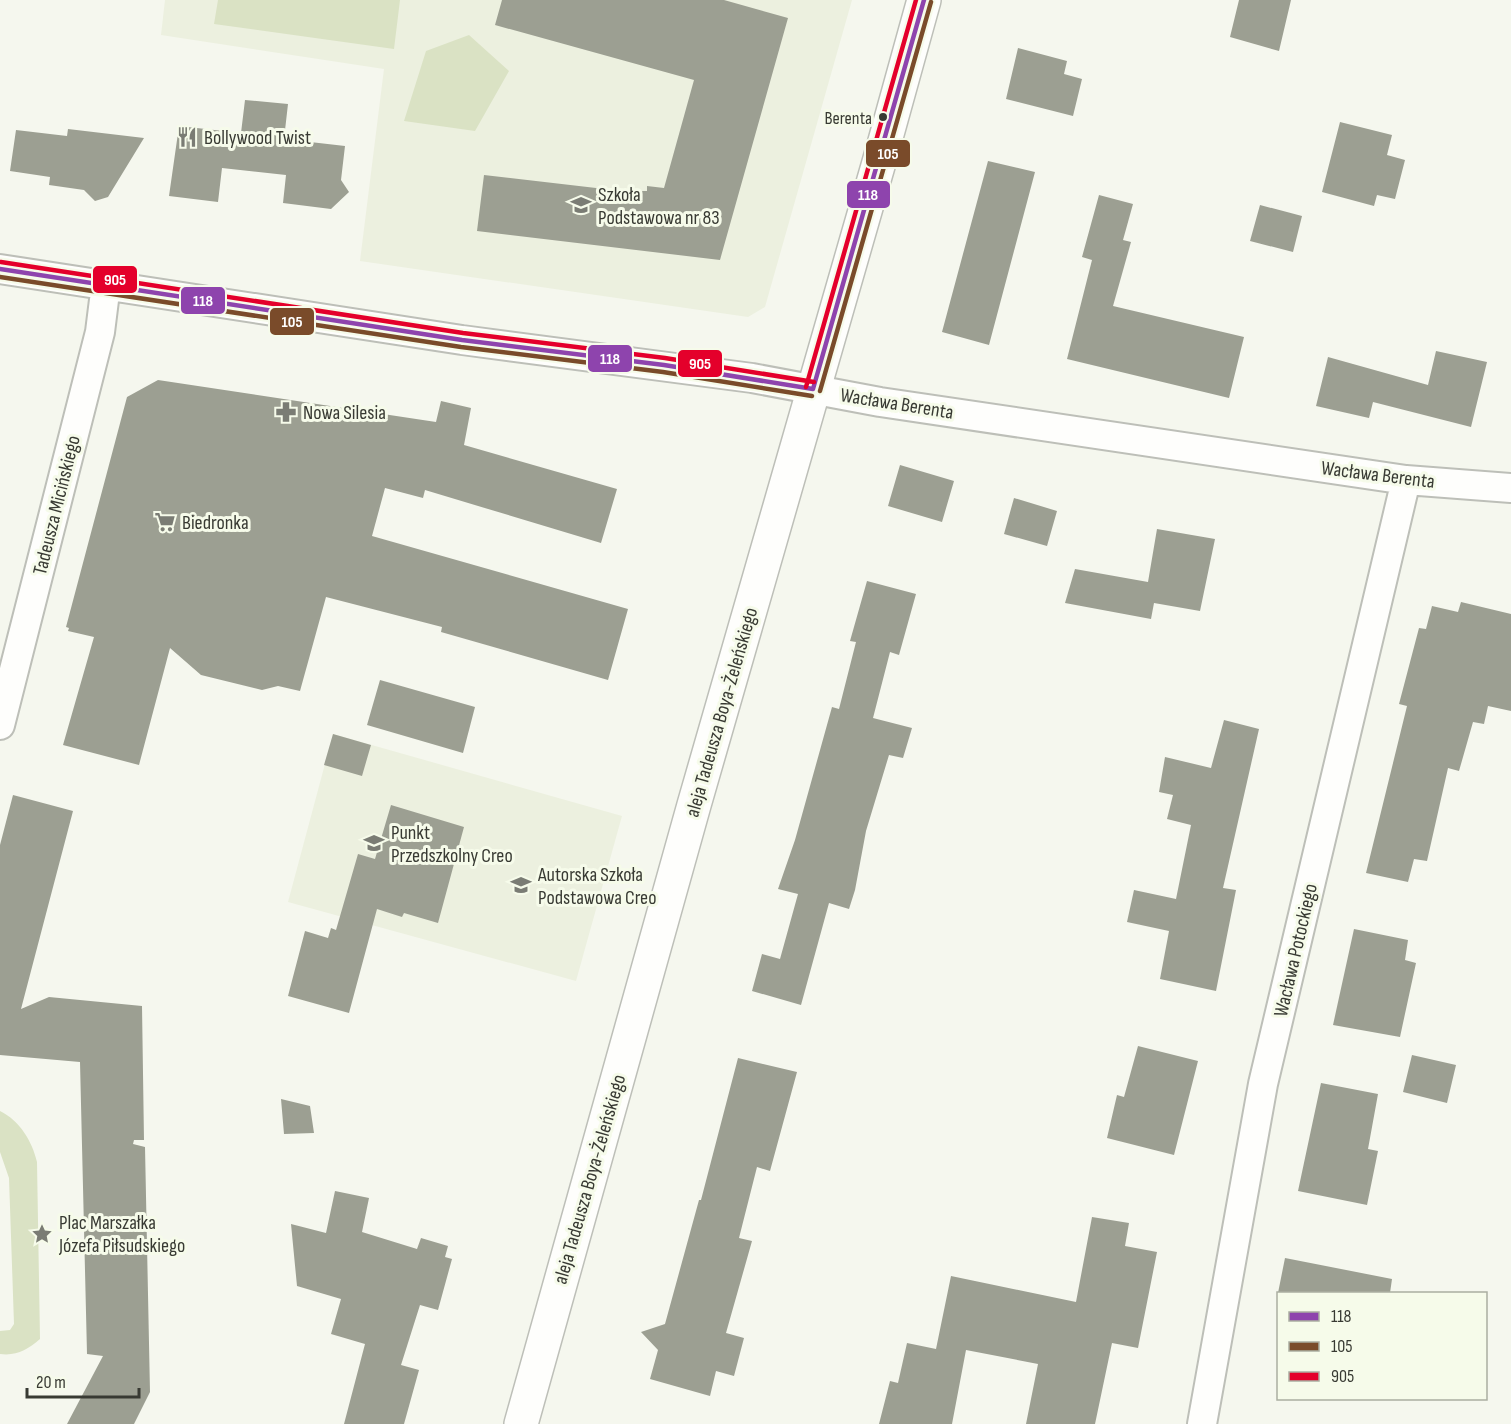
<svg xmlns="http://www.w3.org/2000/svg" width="1511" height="1424" font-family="'Sofia Sans Condensed',sans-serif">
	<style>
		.built { fill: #ecf0df }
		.green { fill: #dae2c4 }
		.building { fill: #9c9f92 }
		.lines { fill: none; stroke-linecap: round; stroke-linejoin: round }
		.minor-casing { stroke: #bdbfb8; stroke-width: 32 }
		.tertiary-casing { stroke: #bdbfb8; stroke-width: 36 }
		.minor { stroke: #fefefc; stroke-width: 28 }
		.tertiary { stroke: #fefefc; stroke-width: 33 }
		.bus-1-casing { stroke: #f6fbea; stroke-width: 9 }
		.bus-2-casing { stroke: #f6fbea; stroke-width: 9 }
		.bus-3-casing { stroke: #f6fbea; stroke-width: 9 }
		.bus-1 { stroke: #8e44ad; stroke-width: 4.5 }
		.bus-2 { stroke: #7a4b2a; stroke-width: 4.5 }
		.bus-3 { stroke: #e4002b; stroke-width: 4.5 }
		.bus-dot { fill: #383a33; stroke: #f6fbea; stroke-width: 2 }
		.labels { text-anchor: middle; stroke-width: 6; stroke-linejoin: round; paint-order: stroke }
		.bus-label { font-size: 18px; fill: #383a33; stroke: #f6fbea; text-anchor: end }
		.poi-label { font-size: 20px; fill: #383a33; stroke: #f6fbea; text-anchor: start }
		.street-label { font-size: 20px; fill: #383a33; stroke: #f6fbea }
		.line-badge { stroke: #f6fbea; stroke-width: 2 }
		.badge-label { font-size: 16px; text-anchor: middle; font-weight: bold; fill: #fff }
	</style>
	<rect width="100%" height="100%" fill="#f5f7ee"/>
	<path class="built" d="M165,0H852L765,307L748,317L360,261L384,69L161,35Z
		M333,734L622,816L576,981L288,902Z"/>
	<path class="green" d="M218,0H400L394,49L214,24Z
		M469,35L509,71L475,131L404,121L426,51Z
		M0,1111C20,1121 32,1141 37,1162L40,1339C27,1350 17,1356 0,1354V1331L10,1330L14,1324L9,1178L0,1152Z"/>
	<path class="building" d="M502,0H724L788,18L720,260L477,231L484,175L639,193V191H647V186L664,188L694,80L495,25Z
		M1239,0H1291L1279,51L1230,37Z
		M1018,48L1067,61L1064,74L1082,79L1073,116L1006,99Z
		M245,100L288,104L284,139L345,146L341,180L349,192L331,209L283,203L286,175L222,168L218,202L169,196L179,126L241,133Z
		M1340,122L1392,135L1387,155L1405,160L1395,199L1377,195L1374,206L1322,192Z
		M68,129L144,138L108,197L95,201L84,190L49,185L50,177L10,171L16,130L67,136Z
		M988,161L1035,172L989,345L942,332Z
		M1099,195L1133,204L1123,240L1131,242L1113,306L1244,337L1229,398L1067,359L1092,260L1082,257Z
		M1260,205L1302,216L1293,252L1250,241Z
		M1436,351L1487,362L1471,427L1373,402L1369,418L1316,406L1328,357L1428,385Z
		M158,380L436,422L441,401L471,408L464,445L617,489L601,543L425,490L423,498L385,488L372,536L628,609L608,680L441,632L442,627L326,597L300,691L278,686L262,690L201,675L170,648L139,765L63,745L94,637L68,631L69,628L66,627L127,397Z
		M900,465L954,481L942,522L888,506Z
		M1014,498L1057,511L1047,546L1004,534Z
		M1157,529L1215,539L1200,611L1154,603L1151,619L1065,603L1075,569L1148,582Z
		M867,581L916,594L899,655L890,652L873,718L912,728L903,758L889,755L866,831L855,890L849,909L829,903L801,1005L752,991L762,954L780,959L798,894L778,889L795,840L832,707L839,709L856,642L850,641Z
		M1461,602L1511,614V711L1488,706L1484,724L1473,722L1459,771L1448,768L1427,861L1414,859L1408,882L1366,873L1407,706L1399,704L1419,628L1426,629L1432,606L1458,612Z
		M380,680L475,707L463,753L367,725Z
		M1224,720L1259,729L1223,888L1236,890L1216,991L1160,979L1169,931L1127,922L1134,890L1176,899L1191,825L1167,819L1173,795L1159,792L1165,757L1211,768Z
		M333,734L371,745L362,776L324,765Z
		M13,795L73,811L21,1009L49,997L142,1006L144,1140H134L133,1144L145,1147L150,1392L134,1424H67L103,1356L87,1354L80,1062L0,1055V845Z
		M391,805L464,827L438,923L404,913L402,917L377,909L349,1013L288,996L305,931L328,938L331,928L336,930L358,854L375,859Z
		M1354,929L1408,940L1405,960L1416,963L1400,1037L1333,1025Z
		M1138,1046L1198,1061L1174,1155L1107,1138L1117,1095L1124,1097Z
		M1412,1055L1456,1065L1447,1103L1403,1092Z
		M738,1058L797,1072L770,1171L757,1167L739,1238L752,1241L726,1333L744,1338L734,1376L716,1371L710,1396L650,1379L658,1350L641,1332L665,1324L699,1200H701Z
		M1321,1083L1378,1094L1368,1149L1378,1151L1367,1205L1298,1191Z
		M281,1099L310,1106L314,1133L284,1134Z
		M335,1191L369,1198L362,1232L417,1249L421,1238L448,1246L445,1257L452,1259L438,1310L420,1305L401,1365L419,1370L404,1424H344L365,1344L331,1334L341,1299L297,1286L291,1224L326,1233Z
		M1092,1217L1129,1223L1125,1246L1157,1252L1138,1348L1112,1343L1095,1424H1026L1038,1364L966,1350L952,1424H879L890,1381L898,1383L907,1343L936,1349L951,1276L1076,1302Z
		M1285,1258L1392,1279L1390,1293H1278Z"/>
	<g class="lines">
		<g class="minor-casing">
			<path id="minor" d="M0,269L462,340L752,378L880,402L1406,480L1511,488
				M0,725L100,332L106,284
				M1202,1424L1263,1084L1406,480"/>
		</g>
		<g class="tertiary-casing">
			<path id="tertiary" d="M521,1424L694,805L882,152L924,0"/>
		</g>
		<use href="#minor" class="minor"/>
		<use href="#tertiary" class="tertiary"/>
		<g class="bus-1-casing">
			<path id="bus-1" d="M0,269L462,340L664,365L813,389
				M813,389L924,0"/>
		</g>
		<g class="bus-2-casing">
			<path id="bus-2" d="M0,277L461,347L663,372L812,396
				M820,391L931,2"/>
		</g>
		<g class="bus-3-casing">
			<path id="bus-3" d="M1,262L463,333L665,358L814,382
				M806,387L916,0"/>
		</g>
		<use href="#bus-1" class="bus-1"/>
		<use href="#bus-2" class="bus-2"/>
		<use href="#bus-3" class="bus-3"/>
	</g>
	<defs>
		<g id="restaurant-bare" transform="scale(1.62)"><path d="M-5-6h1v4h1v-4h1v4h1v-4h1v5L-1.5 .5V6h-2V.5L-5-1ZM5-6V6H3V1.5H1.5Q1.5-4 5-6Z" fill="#7a7c74" stroke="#f6fbea" stroke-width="2.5" paint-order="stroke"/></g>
		<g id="school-bare" transform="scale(1.62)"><path d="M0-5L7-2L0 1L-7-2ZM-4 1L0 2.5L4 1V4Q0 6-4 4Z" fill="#7a7c74" stroke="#f6fbea" stroke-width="2.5" paint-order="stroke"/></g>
		<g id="pharmacy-bare" transform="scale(1.62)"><path d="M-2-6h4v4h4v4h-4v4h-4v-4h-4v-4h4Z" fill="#7a7c74" stroke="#f6fbea" stroke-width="2.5" paint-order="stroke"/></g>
		<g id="supermarket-bare" transform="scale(1.62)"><path d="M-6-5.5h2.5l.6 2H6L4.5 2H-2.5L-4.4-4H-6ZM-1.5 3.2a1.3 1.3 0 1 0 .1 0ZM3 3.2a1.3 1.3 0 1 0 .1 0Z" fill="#7a7c74" stroke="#f6fbea" stroke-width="2.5" paint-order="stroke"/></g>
		<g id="sight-bare" transform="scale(1.62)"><path d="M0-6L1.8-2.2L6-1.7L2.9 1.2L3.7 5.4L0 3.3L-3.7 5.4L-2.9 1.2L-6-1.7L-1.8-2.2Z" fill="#7a7c74" stroke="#f6fbea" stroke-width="2.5" paint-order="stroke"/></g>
	</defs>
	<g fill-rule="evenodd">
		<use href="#restaurant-bare" x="187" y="137"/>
		<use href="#school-bare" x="581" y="205"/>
		<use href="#pharmacy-bare" x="286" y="412"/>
		<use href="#supermarket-bare" x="165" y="522"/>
		<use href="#school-bare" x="374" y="843"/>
		<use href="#school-bare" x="521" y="885"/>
		<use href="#sight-bare" x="42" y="1234"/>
	</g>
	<circle class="bus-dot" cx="883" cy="117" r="5"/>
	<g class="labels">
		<g class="bus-label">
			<text x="872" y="124">Berenta</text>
		</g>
		<g class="poi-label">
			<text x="204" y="144">Bollywood Twist</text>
			<text x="598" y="201">Szkoła<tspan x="598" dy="23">Podstawowa nr 83</tspan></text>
			<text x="303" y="419">Nowa Silesia</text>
			<text x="182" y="529">Biedronka</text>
			<text x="391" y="839">Punkt<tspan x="391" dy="23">Przedszkolny Creo</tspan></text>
			<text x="538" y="881">Autorska Szkoła<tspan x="538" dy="23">Podstawowa Creo</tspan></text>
			<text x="59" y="1229">Plac Marszałka<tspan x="59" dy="23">Józefa Piłsudskiego</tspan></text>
		</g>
		<g class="street-label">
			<text transform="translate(897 403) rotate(9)" y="7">Wacława Berenta</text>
			<text transform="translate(1378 474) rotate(7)" y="7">Wacława Berenta</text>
			<text transform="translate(56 505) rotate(-76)" y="7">Tadeusza Micińskiego</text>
			<text transform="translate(721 712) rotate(-74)" y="7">aleja Tadeusza Boya-Żeleńskiego</text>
			<text transform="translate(1295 950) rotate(-77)" y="7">Wacława Potockiego</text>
			<text transform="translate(589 1179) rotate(-74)" y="7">aleja Tadeusza Boya-Żeleńskiego</text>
		</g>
	</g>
	<g class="line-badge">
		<rect x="865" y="139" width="46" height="29" rx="6" fill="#7a4b2a"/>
		<rect x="846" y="180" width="45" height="29" rx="6" fill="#8e44ad"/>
		<rect x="92" y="265" width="46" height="29" rx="6" fill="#e4002b"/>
		<rect x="180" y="286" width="46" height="29" rx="6" fill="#8e44ad"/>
		<rect x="269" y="307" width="46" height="29" rx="6" fill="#7a4b2a"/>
		<rect x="587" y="344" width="46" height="29" rx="6" fill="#8e44ad"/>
		<rect x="677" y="349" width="46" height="29" rx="6" fill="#e4002b"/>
	</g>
	<g class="badge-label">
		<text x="888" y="159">105</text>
		<text x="868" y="200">118</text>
		<text x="115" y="285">905</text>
		<text x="203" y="306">118</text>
		<text x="292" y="327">105</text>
		<text x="610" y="364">118</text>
		<text x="700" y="369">905</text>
	</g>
	<rect x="1277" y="1292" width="210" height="108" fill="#f6fbea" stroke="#aaaea1" stroke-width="1.5"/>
	<rect x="1289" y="1312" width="30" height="9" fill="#8e44ad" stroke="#aaaea1" stroke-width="1.5"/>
	<text x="1331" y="1322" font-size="18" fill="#383a33">118</text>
	<rect x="1289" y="1342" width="30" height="9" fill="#7a4b2a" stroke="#aaaea1" stroke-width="1.5"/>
	<text x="1331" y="1352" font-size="18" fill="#383a33">105</text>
	<rect x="1289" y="1372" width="30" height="9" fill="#e4002b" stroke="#aaaea1" stroke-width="1.5"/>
	<text x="1331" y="1382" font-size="18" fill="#383a33">905</text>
	<path d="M27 1388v9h112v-9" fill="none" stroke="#383a33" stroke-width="3"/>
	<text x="36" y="1388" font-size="18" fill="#383a33" stroke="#f6fbea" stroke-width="4.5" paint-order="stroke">20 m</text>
</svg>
